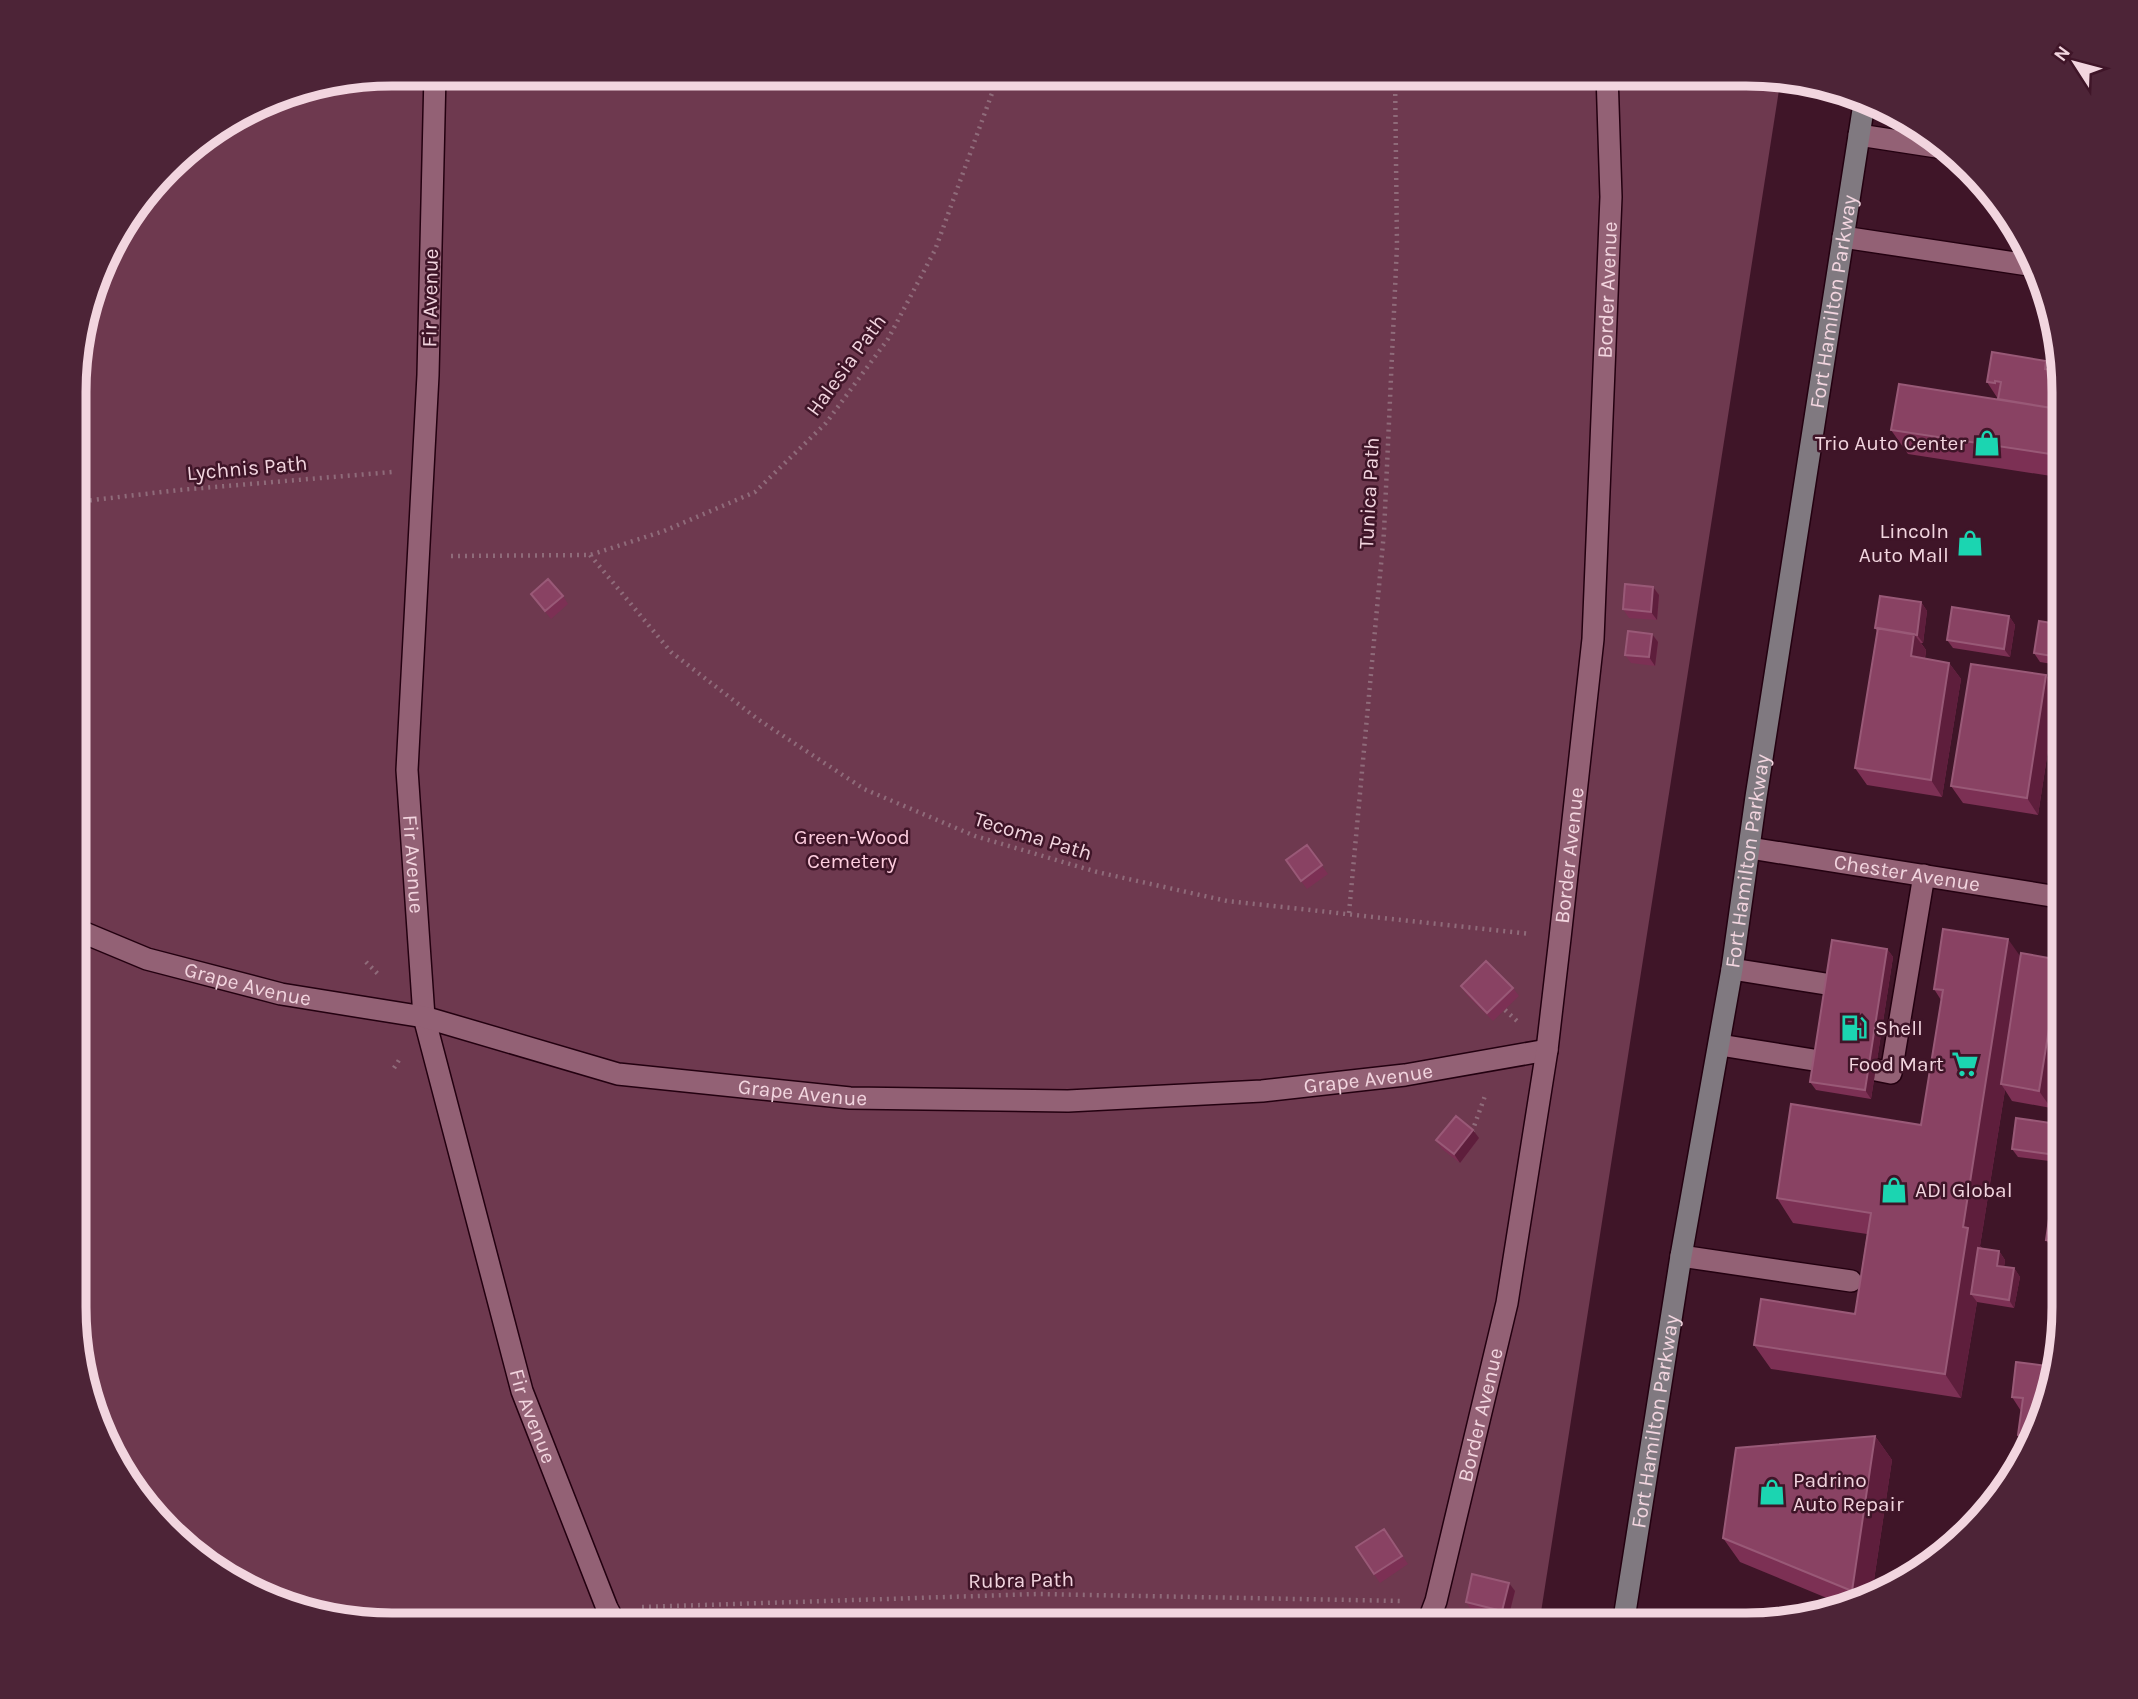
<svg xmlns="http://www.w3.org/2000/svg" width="2138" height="1699" font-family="Karla,sans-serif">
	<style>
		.green { fill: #6e394f }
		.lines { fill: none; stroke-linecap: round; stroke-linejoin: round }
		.lane-casing { stroke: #230010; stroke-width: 24 }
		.street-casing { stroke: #230010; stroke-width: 24 }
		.secondary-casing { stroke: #230010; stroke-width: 24 }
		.path { stroke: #8f6b7a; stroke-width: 4.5; stroke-dasharray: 2 5; stroke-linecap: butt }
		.lane { stroke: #936175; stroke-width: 21 }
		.street { stroke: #936175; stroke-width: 21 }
		.secondary { stroke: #807980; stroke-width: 21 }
		.wall { fill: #7c3054 }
		.shaded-wall { fill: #5e1e3c }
		.building { fill: #894263; stroke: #995977; stroke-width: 2 }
		.labels { text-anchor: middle; stroke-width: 5; stroke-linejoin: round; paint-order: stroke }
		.street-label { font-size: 21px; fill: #f2d5df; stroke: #3f1528 }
		.poi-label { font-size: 21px; fill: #f2d5df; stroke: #3f1528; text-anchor: end }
		.park-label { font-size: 21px; fill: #fdcdde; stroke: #3f1528 }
		.rim { fill: none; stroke: #f2d5df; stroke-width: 9 }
	</style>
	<rect width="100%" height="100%" fill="#3f1528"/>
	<path class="green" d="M391,74H1767L1781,77L1539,1625H371L270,1601L181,1546L106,1448L74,1329L76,349L116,233L182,152L289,90Z"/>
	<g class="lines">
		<g class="lane-casing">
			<g id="lane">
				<path id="s1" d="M435,74L428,375L407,770L424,1017L522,1391L607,1608L616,1625"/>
				<path d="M1859,135L1950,149"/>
				<path d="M1843,237L2035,266V263"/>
				<path id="s2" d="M75,929L147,959L281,994L424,1017L618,1074L850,1098L1068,1101L1262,1091L1405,1075L1547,1050"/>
				<path d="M1732,969L1832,985"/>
				<path d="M1720,1045L1820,1061"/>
				<path d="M1876,1070L1891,1073L1924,875"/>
				<path d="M1681,1256L1851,1281"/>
				<path id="s3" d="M1427,1625L1436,1601L1507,1303L1547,1050L1560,938L1593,639L1611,197L1607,74"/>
			</g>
		</g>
		<g class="street-casing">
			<g id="street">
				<path id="s4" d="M1750,848L2064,898"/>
			</g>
		</g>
		<g class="secondary-casing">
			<g id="secondary">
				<path id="s5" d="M1623,1625L1681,1256L1732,969L1756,797L1865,97"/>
			</g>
		</g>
		<path class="path" d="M76,502L179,490L392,472
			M590,555L671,652L759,720L864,789L975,836L1097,872L1227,901L1530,934
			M451,556L590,555L664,531L755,492L826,423L888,339L935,250L999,74
			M1349,913L1384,532L1397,245L1395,74
			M366,962L379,975
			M1505,1010L1517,1021
			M394,1068L401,1057
			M1472,1132L1486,1093
			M642,1607L1038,1594L1403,1601"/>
		<use href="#lane" class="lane"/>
		<use href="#street" class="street"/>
		<use href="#secondary" class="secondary"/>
	</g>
	<path class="wall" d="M2053,370H2056L2064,391V478L1908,454L1891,430L1998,399L1987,382Z
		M1653,587L1659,595L1657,620L1629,618L1623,609Z
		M531,594L563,596L568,604L551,619Z
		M1921,602L1927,611L1923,643H1921L1926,650L1925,659L1949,663L1961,679L1942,797L1867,785L1855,768L1877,631L1875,628Z
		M2009,616L2015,625L2010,657L1953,648L1947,640Z
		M2064,625V666L2040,662L2034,653Z
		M1652,634L1658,642L1655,666L1631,663L1625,655Z
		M2046,675L2057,692L2038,815L1963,803L1951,786Z
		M2064,712V819L2061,818L2049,801Z
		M1307,845L1328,874L1307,889L1292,869Z
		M1887,949L1893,957L1871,1099L1816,1090L1810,1082Z
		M2021,957L2064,966V1025L2051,1108L2012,1101L2005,1090L1980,1246L1982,1248L1999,1251L2005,1260L2004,1267L2014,1268L2020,1277L2014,1308L1977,1302L1961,1398L1771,1369L1754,1345L1855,1314L1867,1234L1793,1223L1777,1198L1921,1125L1941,1000L1934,989Z
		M1461,986L1513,988L1519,996L1493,1021L1467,995Z
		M2064,1043V1105L2056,1094Z
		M2064,1125V1163L2018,1157L2012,1149Z
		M1479,1138L1460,1163L1442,1149L1436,1140Z
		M2064,1164V1257L2057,1256L2046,1240Z
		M2016,1362L2040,1430L2028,1449L2018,1435L2021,1411L2012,1397Z
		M1875,1436L1892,1460L1871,1600L1869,1601L1846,1606L1740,1562L1723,1538Z
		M1384,1529L1408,1564L1380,1583L1356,1547Z
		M1515,1591L1508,1619L1472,1611L1466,1602Z"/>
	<path class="shaded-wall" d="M2046,361L2058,377L2045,369Z
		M1653,587L1659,595L1657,620L1651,612Z
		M1921,602L1927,611L1923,643L1917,635Z
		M2009,616L2015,625L2010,657L2004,649Z
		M1652,634L1658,642L1655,666L1649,657Z
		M1914,634L1926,650L1922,673L1911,656Z
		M1949,663L1961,679L1942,797L1931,780Z
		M2046,675L2057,692L2038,815L2027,798Z
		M2008,939L2025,963L2001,1084L2005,1090L1980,1246L1985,1252L1971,1294L1977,1302L1961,1398L1945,1374L1963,1227Z
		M1887,949L1893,957L1871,1099L1865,1090Z
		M2060,960L2064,966V1025L2051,1108L2039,1091Z
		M1473,1130L1479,1138L1460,1163L1454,1154Z
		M1999,1251L2005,1260L2003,1274L1997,1266Z
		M2014,1268L2020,1277L2014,1308L2009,1300Z
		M1875,1436L1892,1460L1871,1600L1860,1603L1852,1591Z
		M1509,1583L1515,1591L1508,1619L1502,1611Z"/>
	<path class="building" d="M1992,352L2046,361L2045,369L2056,370L2058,357L2064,391V410L1998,399L2001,382L1995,381V383L1987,382Z
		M1899,384L2064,410V456L1891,430Z
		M548,579L563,596L545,611L531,594Z
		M1625,584L1653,587L1651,612L1623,609Z
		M1880,596L1921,602L1917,635L1875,628Z
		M1952,607L2009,616L2004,649L1947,640Z
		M2039,621L2064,625V658L2034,653Z
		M1878,628L1914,634L1911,656L1949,663L1931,780L1855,768Z
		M1628,631L1652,634L1649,657L1625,655Z
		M1971,664L2046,675L2027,798L1951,786Z
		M2064,712V804L2049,801Z
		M1307,845L1322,865L1301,881L1286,860Z
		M1943,929L2008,939L1963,1227L1968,1228L1945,1374L1754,1345L1761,1299L1855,1314L1871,1213L1777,1198L1791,1104L1921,1125L1943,990L1934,989Z
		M1832,940L1887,949L1865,1090L1810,1082Z
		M2021,953L2060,960L2039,1091L2001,1084Z
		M1486,961L1513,988L1487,1013L1461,986Z
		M2064,1043V1096L2056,1094Z
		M1456,1116L1473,1130L1454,1154L1436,1140Z
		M2016,1118L2064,1125V1156L2012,1149Z
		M2057,1163L2064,1164V1242L2046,1240Z
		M1978,1248L1999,1251L1997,1266L2014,1268L2009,1300L1971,1294Z
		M2016,1362L2055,1367L2040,1430L2035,1437L2018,1435L2023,1398L2012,1397Z
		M1875,1436L1852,1591L1723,1538L1736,1448Z
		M2014,1453L2025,1454L2010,1478Z
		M1384,1529L1402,1556L1374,1574L1356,1547Z
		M1472,1574L1509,1583L1502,1611L1466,1602Z
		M1364,1610L1374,1625H1338Z"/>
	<defs>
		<g id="shop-bare" transform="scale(2.1)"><path d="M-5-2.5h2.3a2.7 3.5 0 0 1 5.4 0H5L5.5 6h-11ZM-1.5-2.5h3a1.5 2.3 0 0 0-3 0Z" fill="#1bd5b1" stroke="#3f1528" stroke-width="2.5" paint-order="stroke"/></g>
		<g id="fuel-bare" transform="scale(2.1)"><path d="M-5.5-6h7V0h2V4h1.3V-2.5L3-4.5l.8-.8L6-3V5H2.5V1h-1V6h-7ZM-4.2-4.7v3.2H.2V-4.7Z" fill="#1bd5b1" stroke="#3f1528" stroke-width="2.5" paint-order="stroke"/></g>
		<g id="supermarket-bare" transform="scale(2.1)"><path d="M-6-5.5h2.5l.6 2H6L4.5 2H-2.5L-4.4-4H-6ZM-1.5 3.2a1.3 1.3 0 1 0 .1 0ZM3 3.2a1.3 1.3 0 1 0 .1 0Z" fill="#1bd5b1" stroke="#3f1528" stroke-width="2.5" paint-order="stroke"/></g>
	</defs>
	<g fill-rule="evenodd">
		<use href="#shop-bare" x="1987" y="443"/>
		<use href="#shop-bare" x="1970" y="543"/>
		<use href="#fuel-bare" x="1854" y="1028"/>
		<use href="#supermarket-bare" x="1965" y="1064"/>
		<use href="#shop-bare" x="1894" y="1190"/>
		<use href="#shop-bare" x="1772" y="1492"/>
	</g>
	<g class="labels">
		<g class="street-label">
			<text dy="7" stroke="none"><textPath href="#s3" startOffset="1351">Border Avenue</textPath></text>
			<text transform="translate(430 298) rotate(-89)" y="7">Fir Avenue</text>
			<text dy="7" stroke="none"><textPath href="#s5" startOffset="1340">Fort Hamilton Parkway</textPath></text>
			<text transform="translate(846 365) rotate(-54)" y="7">Halesia Path</text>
			<text transform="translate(247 468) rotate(-5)" y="7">Lychnis Path</text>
			<text transform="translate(1369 493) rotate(-87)" y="7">Tunica Path</text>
			<text transform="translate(1033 836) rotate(17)" y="7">Tecoma Path</text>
			<text dy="7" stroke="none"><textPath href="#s3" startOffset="784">Border Avenue</textPath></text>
			<text dy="7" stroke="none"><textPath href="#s5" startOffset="774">Fort Hamilton Parkway</textPath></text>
			<text dy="7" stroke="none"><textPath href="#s1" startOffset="791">Fir Avenue</textPath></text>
			<text dy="7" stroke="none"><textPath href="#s4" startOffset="159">Chester Avenue</textPath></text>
			<text dy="7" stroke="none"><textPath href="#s2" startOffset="182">Grape Avenue</textPath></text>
			<text dy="7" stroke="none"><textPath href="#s2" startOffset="1316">Grape Avenue</textPath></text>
			<text dy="7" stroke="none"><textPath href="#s2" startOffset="749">Grape Avenue</textPath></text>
			<text dy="7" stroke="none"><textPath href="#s3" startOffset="217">Border Avenue</textPath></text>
			<text dy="7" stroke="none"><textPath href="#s1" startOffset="1358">Fir Avenue</textPath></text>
			<text dy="7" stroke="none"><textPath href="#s5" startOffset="206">Fort Hamilton Parkway</textPath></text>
			<text transform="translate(1021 1580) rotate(-1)" y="7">Rubra Path</text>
		</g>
		<g class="poi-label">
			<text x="1966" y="450">Trio Auto Center</text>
			<text x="1949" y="538">Lincoln<tspan x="1949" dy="24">Auto Mall</tspan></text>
			<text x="1875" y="1035" text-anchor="start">Shell</text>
			<text x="1944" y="1071">Food Mart</text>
			<text x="1915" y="1197" text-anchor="start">ADI Global</text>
			<text x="1793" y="1487" text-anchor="start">Padrino<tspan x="1793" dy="24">Auto Repair</tspan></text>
		</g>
		<g class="park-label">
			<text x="852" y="844">Green-Wood<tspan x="852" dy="24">Cemetery</tspan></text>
		</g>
	</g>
	<path d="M0 0H2138V1699H0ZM392 86H1746A306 306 0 0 1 2052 392V1307A306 306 0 0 1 1746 1613H392A306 306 0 0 1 86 1307V392A306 306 0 0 1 392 86Z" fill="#4d2437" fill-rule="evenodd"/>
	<path class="rim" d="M392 86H1746A306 306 0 0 1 2052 392V1307A306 306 0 0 1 1746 1613H392A306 306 0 0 1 86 1307V392A306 306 0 0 1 392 86Z"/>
	<g transform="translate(2075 63) rotate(306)" stroke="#3f1528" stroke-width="5" paint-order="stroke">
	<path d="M0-5L12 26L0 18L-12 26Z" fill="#f2d5df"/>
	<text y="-10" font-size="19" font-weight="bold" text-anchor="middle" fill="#f2d5df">N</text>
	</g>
</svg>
